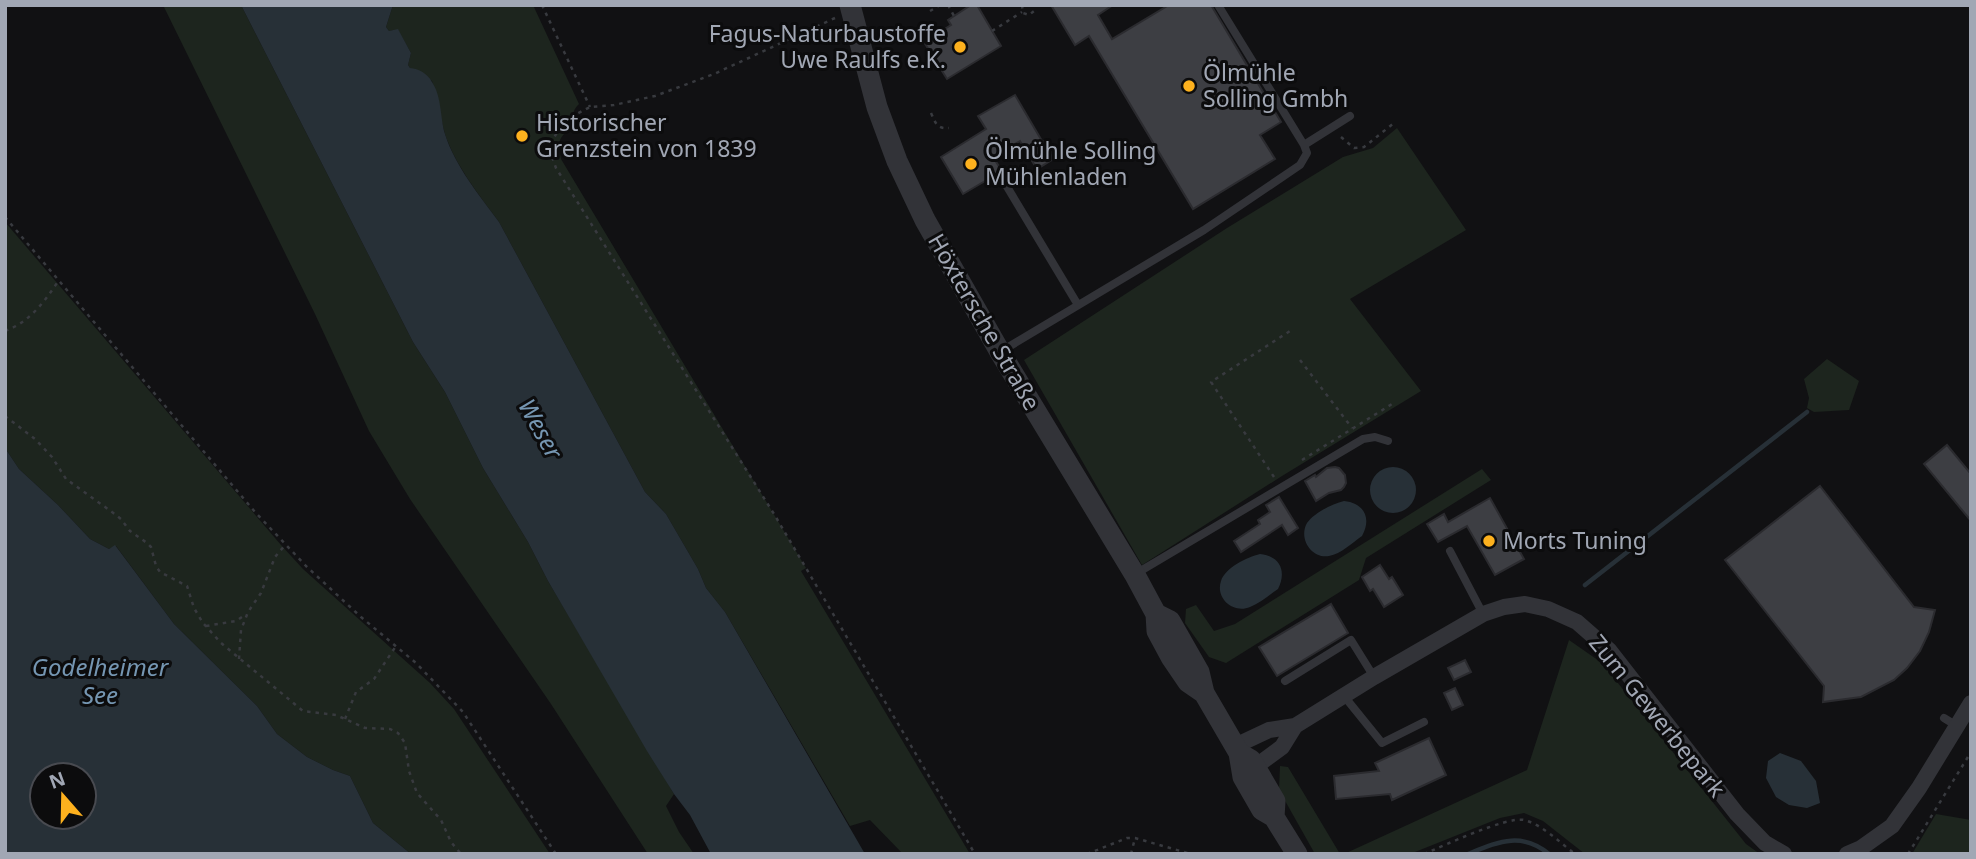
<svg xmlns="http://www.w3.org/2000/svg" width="1976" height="859" font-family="'Noto Sans',sans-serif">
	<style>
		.green { fill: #1d251e }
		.water { fill: #273037; fill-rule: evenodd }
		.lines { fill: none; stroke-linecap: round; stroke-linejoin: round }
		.stream { stroke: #273037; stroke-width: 4.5 }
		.building { fill: #3d3e43; stroke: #2b2b2f; stroke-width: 2 }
		.path { stroke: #383a3f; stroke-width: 2.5; stroke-dasharray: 3.5 5; stroke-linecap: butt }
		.service { stroke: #323338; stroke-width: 8 }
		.minor { stroke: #323338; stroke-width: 16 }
		.tertiary { stroke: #323338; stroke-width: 21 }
		.poi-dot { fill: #fdb11e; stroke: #0c0c0d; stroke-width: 2.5 }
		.labels { text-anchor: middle; stroke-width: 6; stroke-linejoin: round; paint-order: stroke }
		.poi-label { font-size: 23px; fill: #a1a7b4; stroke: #0c0c0d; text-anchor: start }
		.street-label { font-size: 23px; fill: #a1a7b4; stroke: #0c0c0d }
		.water-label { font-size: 24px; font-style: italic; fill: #7596b2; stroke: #0c0c0d }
	</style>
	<rect width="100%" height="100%" fill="#111113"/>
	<path class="green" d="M163,5H241L413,342L445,392L483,468L528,542L548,581L674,794L666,806L679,832L694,854H648L551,704L410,499L369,431L315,314Z
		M393,5H533L579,104C573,110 574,112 572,120C568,138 554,132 561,159L806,568L801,571L970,854H903L870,820L850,826L725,612L706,588L698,569L666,514L645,492L499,222C480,196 455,165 445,134C440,117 438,98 432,81L410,68L408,65L411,53L398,30L389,31L386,27Z
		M1397,128L1466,230L1350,299L1421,391L1282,476L1142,565L1024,360L1227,228L1343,157L1373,148Z
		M5,222L281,545L303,569L430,683L454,709L550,854H411L373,823L350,776L333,770L307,757L277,734L257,706L174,624L116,546L109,549L90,539L58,505L19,469L5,448Z
		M1827,359L1859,381L1849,410L1814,412L1807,408L1809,398L1804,379Z
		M1482,469L1491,480L1366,558L1359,580L1226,663L1209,657L1185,623L1186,609L1196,605L1214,631L1235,624Z
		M1569,640L1602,663L1746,844L1760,854H1585L1543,821L1524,813L1500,818L1410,854H1344L1527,770Z
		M1280,766L1288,767L1340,854H1315L1279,790Z
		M1936,814L1971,820V854H1912Z"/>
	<path class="water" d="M241,5H393L386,27L389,31L398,29L411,53L408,65L410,68C419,69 427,73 432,82C442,97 440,118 445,134C455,166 480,196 499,222L645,492L666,514L698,569L706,588L725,612L865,854H711L690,815L674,794L647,751L548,581L528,542L483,468L445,392L413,342Z
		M5,448L19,469L58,505L90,539L109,549L115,545L174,624L257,706L277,734L307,757L333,770L350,776L373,823L411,854H5ZM84,775V817H42V775Z
		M1370 490a23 23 0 1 1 46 0a23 23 0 1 1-46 0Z
		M1344,501C1364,503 1372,518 1362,536C1353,542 1341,554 1329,556C1312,559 1298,539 1307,523C1314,513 1332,504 1344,501Z
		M1260,554C1280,556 1287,571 1278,589C1269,595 1260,603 1250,607C1234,614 1215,599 1221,581C1225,568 1247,557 1260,554Z
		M1780,753L1801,761L1816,781L1820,803L1807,808L1789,805L1776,797L1766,778L1768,761Z"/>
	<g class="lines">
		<path class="stream" d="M1585,585L1807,412
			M1468,854C1498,842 1521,831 1549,854"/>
	</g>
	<path class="building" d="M971,5H977L1001,46L947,79L924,42L951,25L948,20Z
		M1051,5H1113L1098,15L1112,39L1169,5H1211L1281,122L1260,135L1275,159L1193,209L1089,36L1075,45Z
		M1015,95L1042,141H1044L1055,158L1037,169L1020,141L993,157L1002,171L963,194L941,157L986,129L978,116Z
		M1947,445L1971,474V521L1924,464Z
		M1335,467L1339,468L1345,475L1346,483L1344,487L1341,490L1329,493L1316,501L1305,481L1315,475L1316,477L1327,468Z
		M1820,486L1914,607L1935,610L1929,632L1920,651L1907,668L1894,680L1861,697L1823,702L1824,686L1725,560Z
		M1279,497L1298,528L1288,535L1282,525L1241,552L1234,541L1260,524L1258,520L1270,512L1266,505Z
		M1490,498L1524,559L1495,575L1467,526L1438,542L1427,524L1444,514L1448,522Z
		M1380,565L1389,579L1392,577L1403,595L1384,607L1373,589L1370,591L1362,577Z
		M1331,604L1348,633L1277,676L1259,647Z
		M1465,660L1471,672L1454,680L1448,668Z
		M1455,688L1463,705L1452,710L1444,693Z
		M1429,738L1446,775L1392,800L1390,794L1336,799L1334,776L1379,771L1375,763Z"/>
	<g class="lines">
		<path class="path" d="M542,5L590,107
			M948,5L954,16
			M1022,5L1023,13L1029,15L1034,11V5
			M930,11L940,5
			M835,18L714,74L655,96L614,105L590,107L569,118L559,129L551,143V154L556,168L774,514L975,854
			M992,31L1022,12
			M931,113C936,124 937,129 949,128
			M1341,137L1354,148L1364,147L1394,123
			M5,217L255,512L306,566L361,617L416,663L463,712L556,854
			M5,331C30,322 45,301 59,280
			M1300,360L1352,428
			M5,416L35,439L52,457L66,479L112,512L121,519L130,531L147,543L151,547L156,566L160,572L187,586L194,608L203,623L221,643L303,711L336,715L365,728L390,729L398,733L405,743L409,771L417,793L441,820L451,842L461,854
			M1302,460L1392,404
			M1274,477L1211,382L1290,331
			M206,626L236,621L245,615
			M239,659L241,630L248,612L261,593L275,557L286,544
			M345,719L356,692L374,679L396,646
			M1087,854L1127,838H1135L1191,854
			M1131,854L1135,838
			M1424,854C1443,846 1507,816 1524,820C1543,825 1559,842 1575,854
			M1908,854L1971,752"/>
		<path class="service" d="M1304,145L1350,116
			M1006,185L1078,305
			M1000,352L1204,230L1300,165L1307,153L1304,145L1218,5
			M1450,551L1483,614
			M1137,573L1363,439L1375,437L1388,441
			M1285,681L1351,640L1374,677
			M1344,696L1382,743L1424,722
			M1944,718L1957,726"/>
		<path class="minor" d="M1235,746L1269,730L1295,726L1374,677L1483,614L1504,607L1525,604L1548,609L1577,622L1609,650L1737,814L1765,843L1784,854
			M1255,767L1282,747L1295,726
			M1847,854L1861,848L1892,826L1919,788L1971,703"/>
		<path class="tertiary" d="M850,5L877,107L897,161L925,220L1000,352L1135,575L1156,614L1157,631L1171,657L1188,682L1204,693
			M1156,614L1170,621L1199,672L1204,693L1239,753L1243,777L1262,810L1274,817L1297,854
			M1239,753L1251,760L1275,801L1274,817"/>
	</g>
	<g class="poi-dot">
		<circle cx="960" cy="47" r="7"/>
		<circle cx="1189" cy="86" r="7"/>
		<circle cx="522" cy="136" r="7"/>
		<circle cx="971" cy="164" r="7"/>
		<circle cx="1489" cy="541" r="7"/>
	</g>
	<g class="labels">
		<g class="poi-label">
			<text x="946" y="42" text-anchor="end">Fagus-Naturbaustoffe<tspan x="946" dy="26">Uwe Raulfs e.K.</tspan></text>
			<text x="1203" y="81">Ölmühle<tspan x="1203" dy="26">Solling Gmbh</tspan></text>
			<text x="536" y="131">Historischer<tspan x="536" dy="26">Grenzstein von 1839</tspan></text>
			<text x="985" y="159">Ölmühle Solling<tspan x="985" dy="26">Mühlenladen</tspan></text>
			<text x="1503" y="549">Morts Tuning</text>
		</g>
		<g class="street-label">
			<text transform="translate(984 322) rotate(60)" y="8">Höxtersche Straße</text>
			<text transform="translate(1657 716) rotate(51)" y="8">Zum Gewerbepark</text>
		</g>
		<g class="water-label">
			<text transform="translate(540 429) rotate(61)" y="8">Weser</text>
			<text x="100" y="676">Godelheimer<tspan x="100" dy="28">See</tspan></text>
		</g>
	</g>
	<rect width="1976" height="859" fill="none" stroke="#a1a7b4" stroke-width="14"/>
	<g transform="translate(63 796) rotate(340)"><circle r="33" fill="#0c0c0d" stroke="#484a50" stroke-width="2"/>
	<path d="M0-5L12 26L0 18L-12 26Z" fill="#fdb11e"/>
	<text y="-10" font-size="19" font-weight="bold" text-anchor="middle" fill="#a1a7b4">N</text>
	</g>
</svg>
